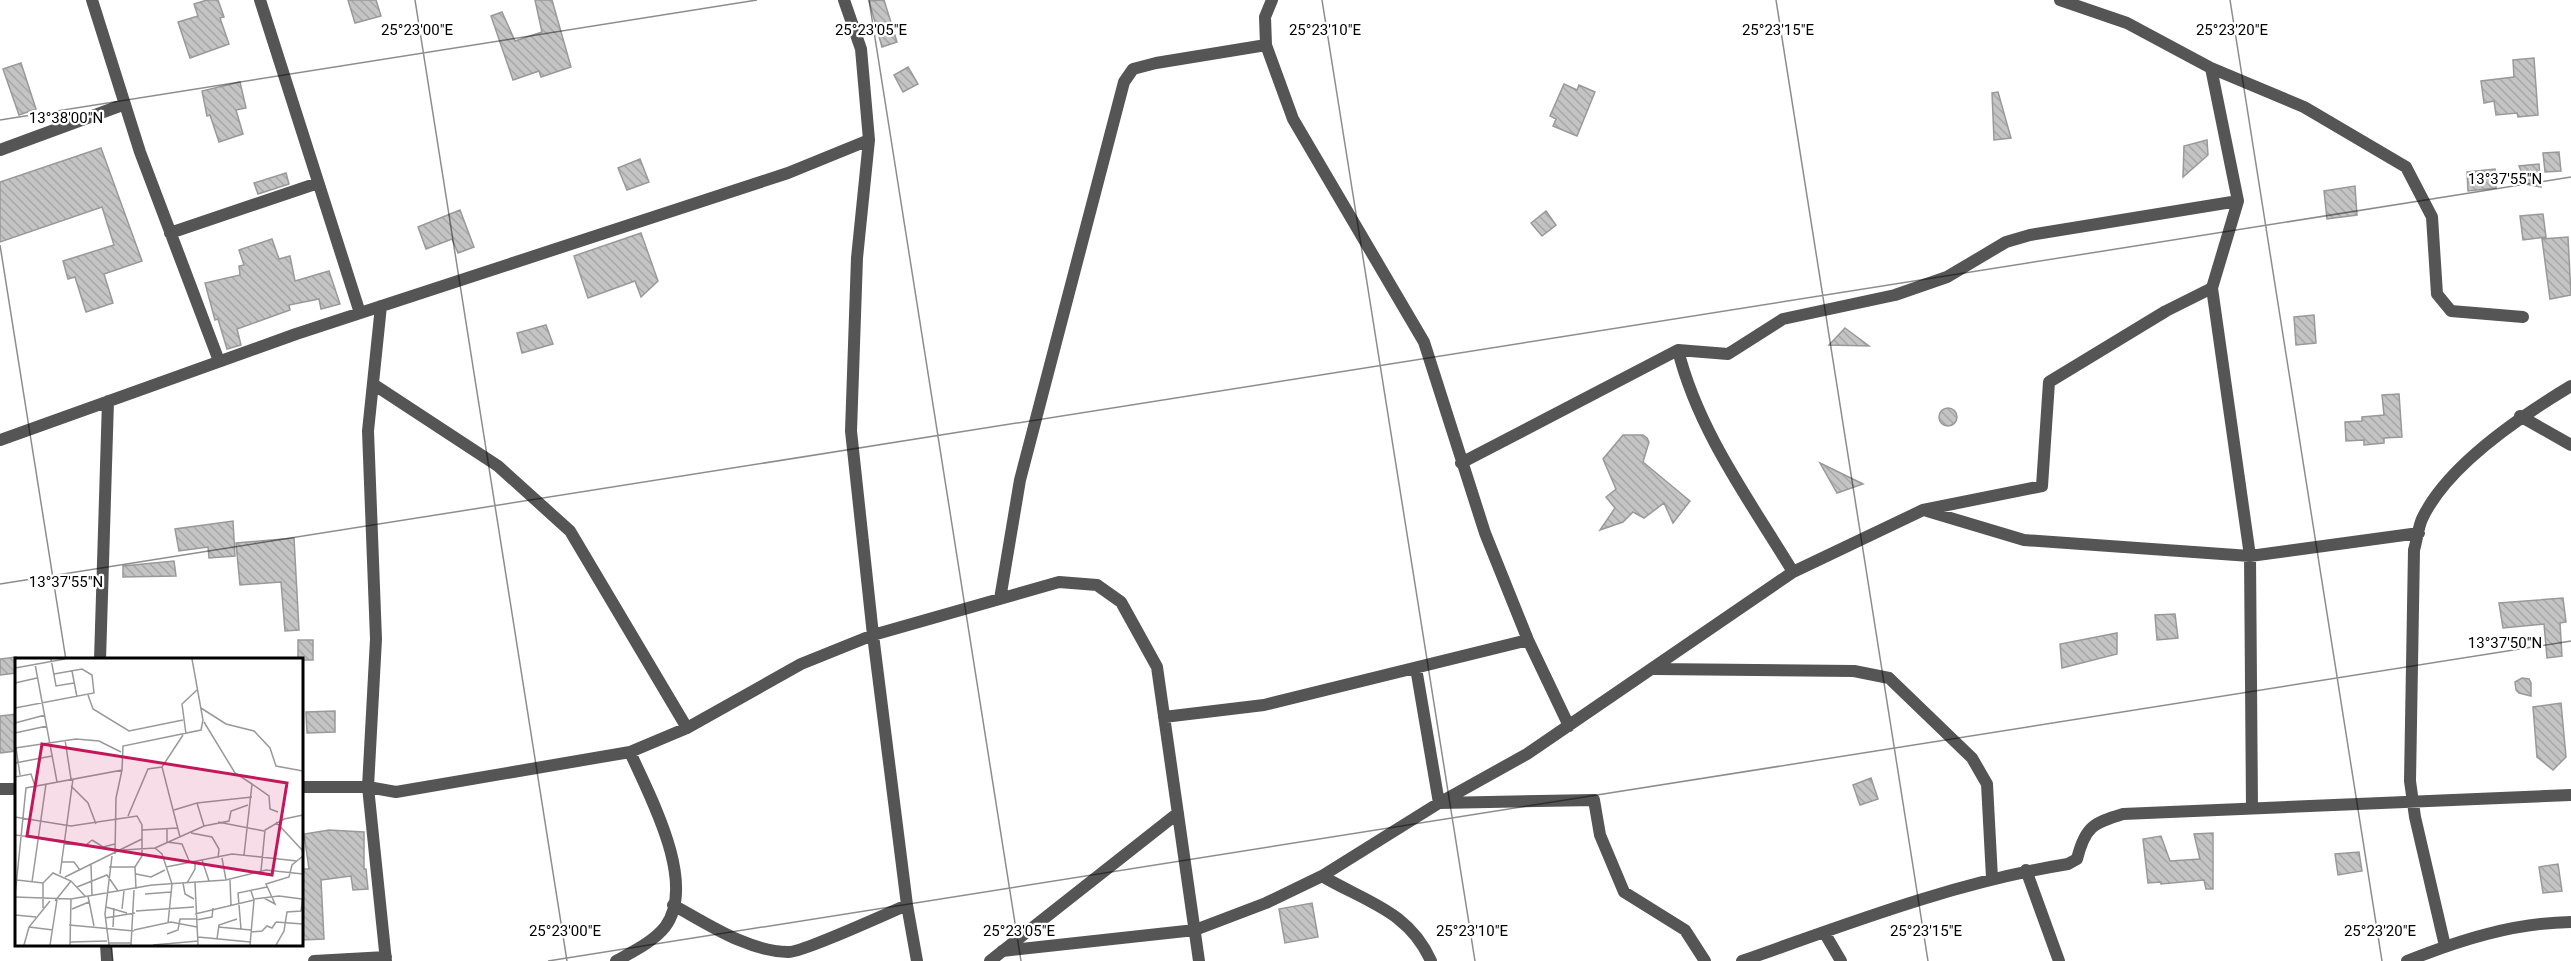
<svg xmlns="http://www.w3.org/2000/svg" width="2571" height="961" font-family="Roboto,sans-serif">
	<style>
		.building { fill: url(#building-back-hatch); stroke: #999; stroke-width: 1.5 }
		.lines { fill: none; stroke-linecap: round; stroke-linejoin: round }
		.minor { stroke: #555; stroke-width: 12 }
		.ticks { fill: none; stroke: #000; stroke-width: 1.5; stroke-opacity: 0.45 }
		.inset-road { fill: none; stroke: #999; stroke-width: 1.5 }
		.view { fill: #c2185b; fill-opacity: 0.15; stroke: #c2185b; stroke-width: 3 }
		.inset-edge { fill: none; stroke: #000; stroke-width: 3 }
		.ticks-label { font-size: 15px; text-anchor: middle; fill: #000; stroke: #fff; stroke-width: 4.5; stroke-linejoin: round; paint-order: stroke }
	</style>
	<defs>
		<pattern id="building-back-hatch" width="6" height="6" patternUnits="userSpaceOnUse" patternTransform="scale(1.5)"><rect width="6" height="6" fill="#c4c4c4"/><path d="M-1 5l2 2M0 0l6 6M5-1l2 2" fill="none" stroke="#a7a7a7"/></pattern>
	</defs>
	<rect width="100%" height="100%" fill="#fff"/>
	<path class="building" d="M207,0H218L224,17L220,18L229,44L190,58L178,22L198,16L194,4Z
		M348,0H376L381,16L355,23Z
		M535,0H552L571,67L541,77L539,71L513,80L491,16L502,12L515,41L542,32Z
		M884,0L897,42L882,47L869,1Z
		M2534,58L2538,115L2518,117L2517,113L2496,115L2494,101L2484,103L2481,81L2514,77L2513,60Z
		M21,63L36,109L19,115L3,69Z
		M908,67L918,84L903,92L894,75Z
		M240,82L246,108L236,110L243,134L219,142L210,115L207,116L202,91Z
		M1564,84L1577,90L1579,85L1595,92L1577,136L1553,126L1556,119L1550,116Z
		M1998,92L2011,138L1994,140L1992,93Z
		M2207,140L2208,155L2183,177L2184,146Z
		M101,148L142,261L104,274L113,303L86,312L75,277L68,279L63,261L114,245L102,207L0,242V182Z
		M2559,152L2561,171L2545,172L2543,153Z
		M640,159L649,182L627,190L618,168Z
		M2539,164L2541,187L2526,184L2519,166Z
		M2495,169L2496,188L2468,191L2467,172Z
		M286,173L289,184L258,194L254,183Z
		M2355,186L2357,215L2327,219L2324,191Z
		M460,210L474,247L458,253L452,239L426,249L418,227Z
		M1546,211L1556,225L1542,236L1531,223Z
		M2543,214L2546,237L2523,240L2520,216Z
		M641,233L658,281L641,297L635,281L588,298L574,256Z
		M2568,237L2571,295L2550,299L2542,239Z
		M272,239L279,259L290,256L295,281L329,271L340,304L321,309L319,299L289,305L290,310L237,329L241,345L227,349L218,319L215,320L205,283L240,275L239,266L244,265L239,250Z
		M2314,315L2316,343L2296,345L2294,317Z
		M546,325L553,344L522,353L517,333Z
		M1845,328L1869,346L1829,345Z
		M2399,394L2402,437L2384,438V443L2364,445V440L2346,441L2345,422L2362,421V417L2384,415L2382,395Z
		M1939 417a9 9 0 1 1 18 0a9 9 0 1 1-18 0Z
		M1623,435H1643L1647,438L1649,442L1643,462L1690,501L1673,523L1664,503L1644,518L1633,512L1623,522L1600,530L1615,508L1606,497L1616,489L1603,459Z
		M1820,463L1863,484L1837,493Z
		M233,521L235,556L209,558L208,547L179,551L175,529Z
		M294,538L299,630L285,631L281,582L240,585L236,543Z
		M174,561L176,576L123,577V566Z
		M2563,598L2566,622L2560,623L2562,656L2547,658L2544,624L2503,628L2499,603Z
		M2175,614L2178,638L2157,640L2155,615Z
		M2117,633V654L2062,668L2060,644Z
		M298,640H313V660H298Z
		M16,657V673L0,675V659Z
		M2522,678L2529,679L2531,683V696L2519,693L2516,690L2515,682Z
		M2561,703L2566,757L2553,770L2537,757L2533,707Z
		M335,711V732L307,733L306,712Z
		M16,714V751L0,753V716Z
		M1871,778L1878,799L1860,805L1853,785Z
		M329,830L364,832V869H366L368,889L353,890L351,876L321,880L324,939L302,940V869H309L304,834Z
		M2213,833V889H2206L2204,880L2161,884V882L2148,883L2143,839L2161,836L2170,861L2200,859L2194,834Z
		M2359,852L2362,871L2338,875L2335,854Z
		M2558,864L2562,891L2543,893L2539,867Z
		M1312,903L1318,937L1285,943L1279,909Z"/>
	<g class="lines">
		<path class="minor" d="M92,0L140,152L219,361
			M260,0L360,313
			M1272,0L1265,17L1266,45L1293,119L1424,342L1485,533L1528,640L1569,726
			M2060,0L2127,23L2211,68L2238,201L2212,288L2250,556L2252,808
			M2211,68L2304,107L2406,167L2432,217L2437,294L2451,311L2523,317
			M869,140L857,258L851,431L873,635L907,905L917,961
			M0,150L125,104
			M170,233L318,183
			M381,306L368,431L376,639L368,787L386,961
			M1678,350C1698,431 1750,501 1793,572
			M373,384L498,466L570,531L687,728
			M2520,416L2571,445
			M0,440L296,334L788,173L869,140L861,49L844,0
			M1461,463L1678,350L1728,354L1783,319L1895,295L1947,277L2006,242L2030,235L2238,201
			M1927,511L2024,540L2250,556L2419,533
			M1000,599L1020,480L1124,82L1133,69L1156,63L1266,45
			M100,660L108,401
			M1416,668L1439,803L1594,800L1600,835L1624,892L1685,930L1705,961
			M1655,669L1854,671L1889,678L1972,758L1987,784L1992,878
			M1164,717L1264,705L1528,640
			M302,787H368L396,792L630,752L687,728L801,664L873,635L1059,582L1097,585L1121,602L1157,667L1199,961
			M0,789H16
			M2026,870L2059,961
			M1322,876L1439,803L1527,754L1793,572L1923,510L2042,486L2049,382L2166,311L2212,288
			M673,905C708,924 747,951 788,952C801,953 888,913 907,905
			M1824,932L1841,961
			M106,944L107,961
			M2445,946L2415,817L2410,781L2414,550C2417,540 2418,528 2422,519C2447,465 2521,416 2571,386
			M1002,951L1195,930L1266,903L1322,876C1366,902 1409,911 1431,961
			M314,961L386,957
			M616,961C632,952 653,942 665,927C698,883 649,795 630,752
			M990,961L1178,813
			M1742,961C1850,923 1956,882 2068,864L2077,859C2085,827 2093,823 2123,814L2571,795
			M2407,961C2460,940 2513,923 2571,922"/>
	</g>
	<path class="ticks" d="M415,0L567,961M869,0L1021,961M1322,0L1475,961M1776,0L1928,961M2230,0L2382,961M0,120L757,0M0,245L66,660M0,584L2571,177M111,944L113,961M548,961L2571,641"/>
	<g transform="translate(15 658)">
		<rect width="288" height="288" fill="#fff"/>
		<path class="inset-road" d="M36,1L41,28L59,25M20,6L42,124M0,10L50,1M57,13L62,39M0,25L22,20M73,37L78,51L114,73L168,62M0,50L79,35L77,17L67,11L39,16M186,50L211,66L239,73L255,90L261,108L288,113M189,64L220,115L237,126L229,197M0,65L30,57M0,75L32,68M171,76L167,46L182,32M50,82L56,121M0,90L61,81L84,83L106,94M1,90L5,117M0,105L37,98M0,119L16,116L20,128M237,126L254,138L255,151L263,154M56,128L73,145L81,166M182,145L189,168M159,152L182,145L237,139M113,158L133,111L147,109M0,159L56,168L122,158L127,167V198L120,209L121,231M203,164L249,173M261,164L288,193M152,171V184L167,186L175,205M127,172L163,170M176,175L197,179L204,191L203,200M0,177L49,183M165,179L147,109L168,77M77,182L88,189L100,186M49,186L71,187L77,182M140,190L189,168L214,163L216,153L233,147M108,192L140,190L147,196L157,226L153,265M100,196L101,140L107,112M207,200L211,222M187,202L194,223M46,204H59L65,212M76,207L77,237M94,209H120M151,209L217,196L282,203M246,213L250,172L269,161L288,157M45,216L58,121M121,216L136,219L150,212M50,219L127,181M2,222L28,225M215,222L216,247M17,224L31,126M168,225L170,236L179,241M172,225L180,211V204M180,225L183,287M62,229L92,217L103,233M130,236L156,234M0,238L11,130L107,112L108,88L186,72L188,62L177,1M73,238L79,268M0,239L56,241L137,227L211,222L251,212L288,216M249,240L260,246L251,226L274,219L277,207L288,198M238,241L264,238L287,241M40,243L56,223M91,249L112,255M28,250V225L38,215L56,223L71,239M57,251L74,244M107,251L109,233M121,253L179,249M180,256L239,242M0,257L21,259M90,260L120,255M181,262L197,259L198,250M261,264L288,266M54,267L119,273M14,269L38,272M98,269L99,250M203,269L236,272M226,271L223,235L252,229M119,272L156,264L182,269M236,274L247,273L252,268L257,270L261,264M152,276L163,272L165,261H181M183,279L235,284M202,281L204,267L222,261M55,284L92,283M93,285H116M9,287L14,269L35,243M35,287L42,242M55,287L56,241M94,287L90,256L97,198M116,287L119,232M138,287L183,283M235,287L239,242L236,233M261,287L269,273L272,254L286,253L288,239"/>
		<path class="view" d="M27,86L272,125L257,217L12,178Z"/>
		<rect width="288" height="288" class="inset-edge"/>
	</g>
	<g class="ticks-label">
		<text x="417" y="35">25°23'00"E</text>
		<text x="871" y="35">25°23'05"E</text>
		<text x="1325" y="35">25°23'10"E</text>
		<text x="1778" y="35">25°23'15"E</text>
		<text x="2232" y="35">25°23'20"E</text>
		<text x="66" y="123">13°38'00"N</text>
		<text x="2505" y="184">13°37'55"N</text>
		<text x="66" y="587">13°37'55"N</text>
		<text x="2505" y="648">13°37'50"N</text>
		<text x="565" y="936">25°23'00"E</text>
		<text x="1019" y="936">25°23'05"E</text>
		<text x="1472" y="936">25°23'10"E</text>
		<text x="1926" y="936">25°23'15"E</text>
		<text x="2380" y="936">25°23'20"E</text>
	</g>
</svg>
